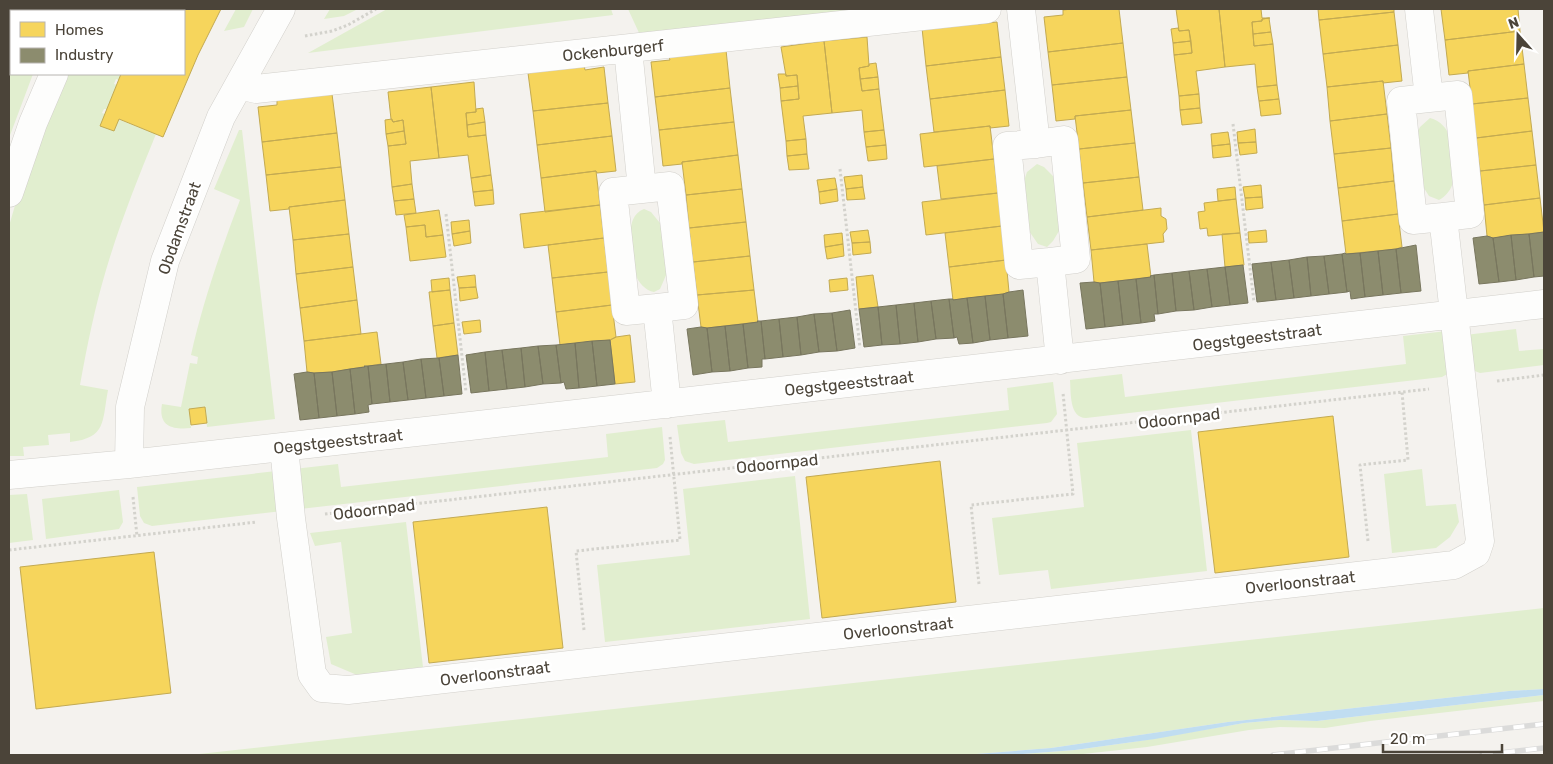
<svg xmlns="http://www.w3.org/2000/svg" width="1553" height="764" font-family="Rubik,sans-serif">
	<style>
		.green { fill: #e1eecf }
		.water { fill: #c0ddf1 }
		.homes { fill: #f6d55c; stroke: #c3aa52 }
		.industry { fill: #8c8c6e; stroke: #78765e }
		.lines { fill: none; stroke-linecap: round; stroke-linejoin: round }
		.minor-casing { stroke: #d2d0cb; stroke-width: 29 }
		.path { stroke: #d3d2cc; stroke-width: 3; stroke-dasharray: 2.5 2.5; stroke-linecap: butt }
		.minor { stroke: #fdfdfc; stroke-width: 28 }
		.rail-casing { stroke: #dbdbda; stroke-width: 5.5 }
		.rail { stroke: #fff; stroke-width: 4; stroke-dasharray: 11; stroke-linecap: butt }
		.labels { text-anchor: middle; stroke-width: 5; stroke-linejoin: round; paint-order: stroke }
		.street-label { font-size: 16px; fill: #4b4439; stroke: #fff }
	</style>
	<rect width="100%" height="100%" fill="#f4f2ee"/>
	<path class="green" d="M236,9H253L244,27L224,31Z
		M330,9H358L344,16L324,19Z
		M387,9H611L613,15L308,53Z
		M628,9H897L640,35Z
		M11,72V74H33L9,138V78Z
		M62,74H151L144,90L116,79L114,84L117,85L132,119L107,109H104L102,113L156,134C138,178 120,223 106,270C95,307 87,346 80,385L108,390C102,421 107,438 70,442V433L48,435L49,445L23,447L24,456H9V226L23,178Z
		M1430,118C1452,124 1453,147 1454,167C1454,172 1455,177 1453,182C1451,190 1446,196 1439,200L1429,196L1422,185L1416,135L1420,127Z
		M239,130H242L275,419L207,427L205,407L189,409L191,428C172,430 158,426 162,404L181,407L190,363L197,364L198,357L191,355C203,301 221,250 240,200L214,189Z
		M1037,164L1044,167L1055,178L1062,226L1053,241L1047,247L1038,244L1029,231L1024,181L1027,172Z
		M644,209L651,212L664,228L667,273L660,289L654,292C646,291 638,282 635,274C633,268 633,260 632,254C631,239 626,216 644,209Z
		M1516,329L1519,351L1544,349V365L1480,373L1472,370L1465,335Z
		M1447,331L1449,373L1442,377L1086,418C1069,418 1071,392 1070,380L1122,374L1125,397L1406,364L1403,336Z
		M1053,382L1057,414L1051,422L1047,423L694,464L685,461L681,453L677,425L725,420L728,442L1009,410L1007,388Z
		M662,427L665,460L663,464L657,468L152,526L144,523L140,516L137,487L338,464L341,487L608,457L606,434Z
		M1191,430L1207,571L1051,589L1048,570L999,575L992,518L1084,507L1077,443Z
		M1422,469L1426,506L1456,504L1459,522L1450,537L1436,548L1392,553L1384,474Z
		M795,476L810,619L605,642L597,565L690,555L683,489Z
		M119,490L123,522L119,529L46,539L42,499Z
		M27,494L33,540L9,543V495Z
		M406,522L423,667L357,675L331,664L326,637L352,633L341,542L315,546L310,533Z
		M1544,608V689L1509,691L1228,722L1051,748L964,755H190Z
		M1544,695V701L1370,721L1325,728L1280,727L1249,730L1147,747L1074,755H1009L1075,750L1133,742L1244,723L1279,720L1317,721Z"/>
	<path class="water" d="M1544,689V695L1317,721L1279,720L1244,723L1155,739L1075,750L1009,755H964L1051,748L1228,722L1509,691Z"/>
	<path class="homes" d="M135,9H221L198,55L163,137L119,119L114,131L100,126L121,74H184V11H133Z
		M1072,9H1119L1123,43L1048,52L1044,17L1063,15V10Z
		M1176,9H1219L1225,67L1196,71L1199,94L1179,96L1174,55L1192,53L1189,30L1179,31Z
		M1219,9H1261L1262,18H1270L1262,19V21L1252,22L1254,46L1273,44L1277,85L1257,87L1255,64L1225,67Z
		M1318,9H1394V12L1319,20Z
		M1441,9H1518L1520,31L1445,40Z
		M1394,12L1398,45L1323,54L1319,20Z
		M1269,18L1271,32L1253,34L1252,22L1262,21V19Z
		M978,21V24L997,22L1001,57L926,66L922,28Z
		M1178,28L1179,31L1189,30L1191,41L1173,43L1171,29Z
		M1520,31L1524,64L1468,71V73L1449,75L1445,40Z
		M1271,32L1273,44L1254,46L1253,34Z
		M867,37L869,66L859,68L862,91L879,89L884,130L864,132L862,110L832,113L824,41Z
		M824,41L832,113L803,116L806,139L786,141L781,101L799,99L797,75L786,76L781,47Z
		M1191,41L1192,53L1174,55L1173,43Z
		M1123,43L1127,77L1052,85L1048,52Z
		M1398,45L1402,81L1383,83V81L1327,87L1323,54Z
		M726,50L730,88L655,97L651,62L670,60L669,57Z
		M1001,57L1005,90L930,99L926,66Z
		M876,63L878,77L860,79L859,68L869,66V64Z
		M1524,64L1528,98L1472,104L1468,71Z
		M584,65L585,70L604,67L608,103L533,111L528,73Z
		M778,74H786V76L797,75L798,86L780,88Z
		M878,77L879,89L862,91L860,79Z
		M1127,77L1131,110L1075,116V119L1056,121L1052,85Z
		M1383,81L1387,114L1330,121L1327,87Z
		M474,82L476,112L466,113L468,137L486,135L491,175L471,178L468,155L439,158L431,87Z
		M1277,85L1279,99L1259,101L1257,87Z
		M798,86L799,99L781,101L780,88Z
		M431,87L439,158L410,161L412,184L392,187L388,146L406,144L403,120L393,122L391,119L388,92Z
		M730,88L734,122L659,130L655,97Z
		M1005,90L1009,126L990,128V126L934,132L930,99Z
		M332,94L337,133L262,142L258,107L277,105V100Z
		M1199,94L1200,108L1180,110L1179,96Z
		M1528,98L1532,131L1476,138L1472,104Z
		M1279,99L1281,114L1261,116L1259,101Z
		M608,103L612,136L537,145L533,111Z
		M483,108L485,122L467,125L466,113L476,112V109Z
		M1200,108L1202,123L1182,125L1180,110Z
		M1131,110L1135,143L1079,149L1075,116Z
		M1387,114L1391,148L1334,154L1330,121Z
		M392,119L393,122L403,120L404,131L386,134L385,120Z
		M485,122L486,135L468,137L467,125Z
		M734,122L738,155L682,162V164L663,166L659,130Z
		M990,126L994,159L924,167L920,134Z
		M1255,129L1256,142L1238,143L1237,132Z
		M884,130L886,145L866,147L864,132Z
		M404,131L406,144L388,146L386,134Z
		M1532,131L1536,165L1480,171L1476,138Z
		M1228,132L1230,144L1212,146L1211,134Z
		M337,133L341,167L266,175L262,142Z
		M612,136L616,171L597,173L596,171L541,178L537,145Z
		M806,139L807,154L787,156L786,141Z
		M1256,142L1257,153L1240,155L1238,143Z
		M1135,143L1139,177L1083,183L1079,149Z
		M1230,144L1231,156L1213,158L1212,146Z
		M886,145L887,159L868,161L866,147Z
		M1391,148L1394,181L1338,188L1334,154Z
		M807,154L809,169L789,170L787,156Z
		M738,155L742,189L686,195L682,162Z
		M994,159L998,193L941,199L937,166Z
		M1536,165L1540,198L1484,205L1480,171Z
		M341,167L345,200L289,207V209L270,211L266,175Z
		M596,171L600,205L545,212L541,178Z
		M491,175L493,190L473,192L471,178Z
		M862,175L863,187L846,189L844,177Z
		M1139,177L1143,210L1087,217L1083,183Z
		M835,178L837,189L819,192L817,180Z
		M1394,181L1398,214L1342,221L1338,188Z
		M412,184L414,199L394,201L392,187Z
		M1261,185L1262,197L1245,198L1243,187Z
		M863,187L865,199L847,200L846,189Z
		M1235,187L1236,199L1218,201L1217,189Z
		M742,189L746,222L689,228L686,195Z
		M837,189L838,201L820,204L819,192Z
		M493,190L494,204L475,206L473,192Z
		M998,193L1002,226L926,235L922,202Z
		M1262,197L1263,208L1246,210L1245,198Z
		M1540,198L1544,232L1493,238L1487,236L1484,205Z
		M414,199L416,213L396,215L394,201Z
		M1236,199L1240,233L1208,236L1207,228L1200,229L1198,212L1205,211L1204,203Z
		M345,200L349,234L293,240L289,207Z
		M600,205L604,238L524,248L520,214Z
		M1161,208V216L1166,219L1167,229L1163,234L1164,242L1091,250L1087,217Z
		M439,210L443,235L426,237L425,225L406,227L404,215Z
		M1398,214L1402,247L1396,249L1346,254L1342,221Z
		M469,220L470,231L452,234L451,222Z
		M746,222L750,256L693,262L689,228Z
		M425,225L426,237L443,235L446,257L410,261L406,227Z
		M1002,226L1006,260L949,267L945,233Z
		M868,230L870,242L852,243L850,232Z
		M1266,230L1267,242L1249,243L1248,232Z
		M470,231L471,243L454,246L452,234Z
		M842,233L843,244L825,247L824,235Z
		M1240,233L1244,265L1225,267L1222,234Z
		M349,234L353,267L296,274L293,240Z
		M604,238L608,272L552,278L548,245Z
		M870,242L871,253L853,255L852,243Z
		M843,244L844,256L827,259L825,247Z
		M1147,244L1151,277L1100,283L1094,282L1091,250Z
		M750,256L754,290L697,295L693,262Z
		M1006,260L1009,292L1003,294L953,300L949,267Z
		M353,267L357,300L300,308L296,274Z
		M608,272L612,305L556,312L552,278Z
		M475,275L476,287L459,288L457,277Z
		M873,275L878,307L859,309L856,277Z
		M449,278L450,290L432,292L431,280Z
		M847,278L848,290L830,292L829,280Z
		M476,287L478,298L460,301L459,288Z
		M450,290L454,323L433,326L429,292Z
		M754,290L758,322L707,328L701,327L697,295Z
		M357,300L361,334L304,341L300,308Z
		M612,305L616,337L610,340L560,345L556,312Z
		M480,320L481,332L464,334L462,322Z
		M454,323L458,355L437,358L433,326Z
		M377,332L381,364L332,372L314,373L307,372L304,341Z
		M630,335L635,382L615,384L610,340L616,337Z
		M205,407L207,423L191,425L189,409Z
		M1333,416L1349,557L1215,573L1198,432Z
		M940,461L956,602L822,618L806,477Z
		M547,507L563,648L429,663L413,522Z
		M154,552L171,693L36,709L20,567Z"/>
	<path class="industry" d="M1544,231V276L1534,277L1529,234L1544,232Z
		M1529,234L1534,277L1516,280L1511,235Z
		M1511,235L1516,280L1499,282L1493,238Z
		M1487,236L1493,238L1499,282L1479,284L1473,238Z
		M1416,245L1421,291L1401,293L1396,249Z
		M1396,249L1401,293L1383,295L1378,251Z
		M1378,251L1383,295L1365,297L1360,253Z
		M1345,253L1346,254L1360,253L1365,297L1351,299L1350,291L1347,292L1342,254Z
		M1342,254L1347,292L1329,294L1324,256Z
		M1324,256L1329,294L1311,296L1307,257Z
		M1307,257L1311,296L1294,298L1289,260Z
		M1289,260L1294,298L1276,300L1271,262Z
		M1271,262L1276,300L1257,302L1252,264Z
		M1243,265L1248,303L1230,305L1225,267Z
		M1225,267L1230,305L1212,307L1207,269Z
		M1207,269L1212,307L1194,310L1189,271Z
		M1189,271L1194,310L1176,311L1172,273Z
		M1172,273L1176,311L1158,314L1154,275Z
		M1154,275L1158,314H1154L1155,321L1141,323L1136,279L1151,277L1150,276Z
		M1136,279L1141,323L1123,325L1118,281Z
		M1118,281L1123,325L1105,327L1100,283Z
		M1094,282L1100,283L1105,327L1086,329L1080,283Z
		M1023,290L1028,336L1008,338L1003,294L1009,292Z
		M1003,294L1008,338L990,340L985,296Z
		M985,296L990,340L973,343L967,298Z
		M967,298L973,343L959,344L957,337L954,338L949,299H953V300Z
		M949,299L954,338L936,339L931,301Z
		M931,301L936,339L918,342L914,303Z
		M914,303L918,342L900,344L896,305Z
		M896,305L900,344L882,345L878,307Z
		M878,307L882,345L864,347L859,309Z
		M850,310L855,348L837,351L832,313Z
		M832,313L837,351L819,352L814,314Z
		M814,314L819,352L801,355L797,317Z
		M797,317L801,355L783,357L779,319Z
		M779,319L783,357L765,359L761,321Z
		M757,321H761L765,359H762V367L748,368L743,324L758,322Z
		M743,324L748,368L730,371L725,326Z
		M725,326L730,371L712,372L707,328Z
		M701,327L707,328L712,372L693,375L687,329Z
		M610,340L615,384L597,386L592,341Z
		M592,341L597,386L579,388L575,343Z
		M575,343L579,388L566,389L564,382L561,383L556,345Z
		M556,345L561,383L543,384L538,346Z
		M538,346L543,384L525,387L521,348Z
		M521,348L525,387L507,389L502,350Z
		M502,350L507,389L489,391L485,352Z
		M485,352L489,391L471,393L466,355Z
		M458,355L462,394L444,396L439,358Z
		M439,358L444,396L426,398L421,359Z
		M421,359L426,398L408,400L403,362Z
		M403,362L408,400L390,402L386,364Z
		M386,364L390,402L372,404L368,366Z
		M364,366H368L372,404L368,405L369,412L355,414L350,369L365,367Z
		M350,369L355,414L337,416L332,372Z
		M307,372L314,373L319,418L300,420L294,374Z
		M332,372L337,416L319,418L314,373Z"/>
	<g class="lines">
		<g class="minor-casing">
			<path id="minor" d="M1021,9L1036,144L1007,146L1019,265L1050,262L1060,360
				M23,11L24,9
				M80,11L81,9
				M9,43L11,37
				M628,49L642,189L613,192L626,311L657,308L667,404
				M239,85L256,89L987,9
				M1429,98L1458,95L1470,214L1443,217
				M1036,144L1064,140L1076,259L1050,262
				M642,189L670,186L684,305L657,308
				M9,193L33,123L54,74
				M284,447L291,518L312,674L322,688L348,690L1454,565L1476,553L1480,541L1443,217L1413,220L1401,101L1429,98L1419,9
				M129,464L130,407L165,261L221,117L281,9
				M9,475L129,464L470,426L1544,304"/>
		</g>
		<path class="path" d="M305,36L332,31L348,25L376,9
			M1233,124L1254,302
			M840,169L860,348
			M446,214L466,392
			M1497,381L1544,375
			M133,497L137,536
			M325,514L1429,389
			M1368,541L1360,465L1408,460L1402,392
			M9,550L257,522
			M979,584L971,505L1073,494L1063,393
			M584,630L576,551L680,540L670,437"/>
		<use href="#minor" class="minor"/>
		<g class="rail-casing">
			<path id="rail" d="M1273,755L1544,724
				M1482,755L1544,748"/>
		</g>
		<use href="#rail" class="rail"/>
	</g>
	<g class="labels">
		<g class="street-label">
			<text transform="translate(613 50) rotate(-6)" y="6">Ockenburgerf</text>
			<text transform="translate(179 228) rotate(-70)" y="6">Obdamstraat</text>
			<text transform="translate(1257 337) rotate(-7)" y="6">Oegstgeeststraat</text>
			<text transform="translate(849 383) rotate(-6)" y="6">Oegstgeeststraat</text>
			<text transform="translate(1179 418) rotate(-7)" y="6">Odoornpad</text>
			<text transform="translate(338 441) rotate(-6)" y="6">Oegstgeeststraat</text>
			<text transform="translate(777 463) rotate(-6)" y="6">Odoornpad</text>
			<text transform="translate(374 509) rotate(-7)" y="6">Odoornpad</text>
			<text transform="translate(1300 582) rotate(-6)" y="6">Overloonstraat</text>
			<text transform="translate(898 628) rotate(-6)" y="6">Overloonstraat</text>
			<text transform="translate(495 673) rotate(-7)" y="6">Overloonstraat</text>
		</g>
	</g>
	<rect width="1553" height="764" fill="none" stroke="#4b4439" stroke-width="20"/>
	<rect x="10" y="10" width="175" height="65" fill="#ffffff" stroke="#b7b4b0"/>
	<rect x="20" y="22" width="25" height="15" fill="#f6d55c" stroke="#b7b4b0"/>
	<text x="55" y="35" font-size="15" fill="#4b4439">Homes</text>
	<rect x="20" y="48" width="25" height="15" fill="#8c8c6e" stroke="#b7b4b0"/>
	<text x="55" y="60" font-size="15" fill="#4b4439">Industry</text>
	<g transform="translate(1518 35) rotate(340)" stroke="#ffffff" stroke-width="4" paint-order="stroke">
	<path d="M0-4L9 19L0 12L-9 19Z" fill="#4b4439"/>
	<text y="-8" font-size="14" font-weight="bold" text-anchor="middle" fill="#4b4439">N</text>
	</g>
	<path d="M1383 744v8h119v-8" fill="none" stroke="#4b4439" stroke-width="2.5"/>
	<text x="1390" y="744" font-size="15" fill="#4b4439" stroke="#ffffff" stroke-width="4" paint-order="stroke">20 m</text>
</svg>
